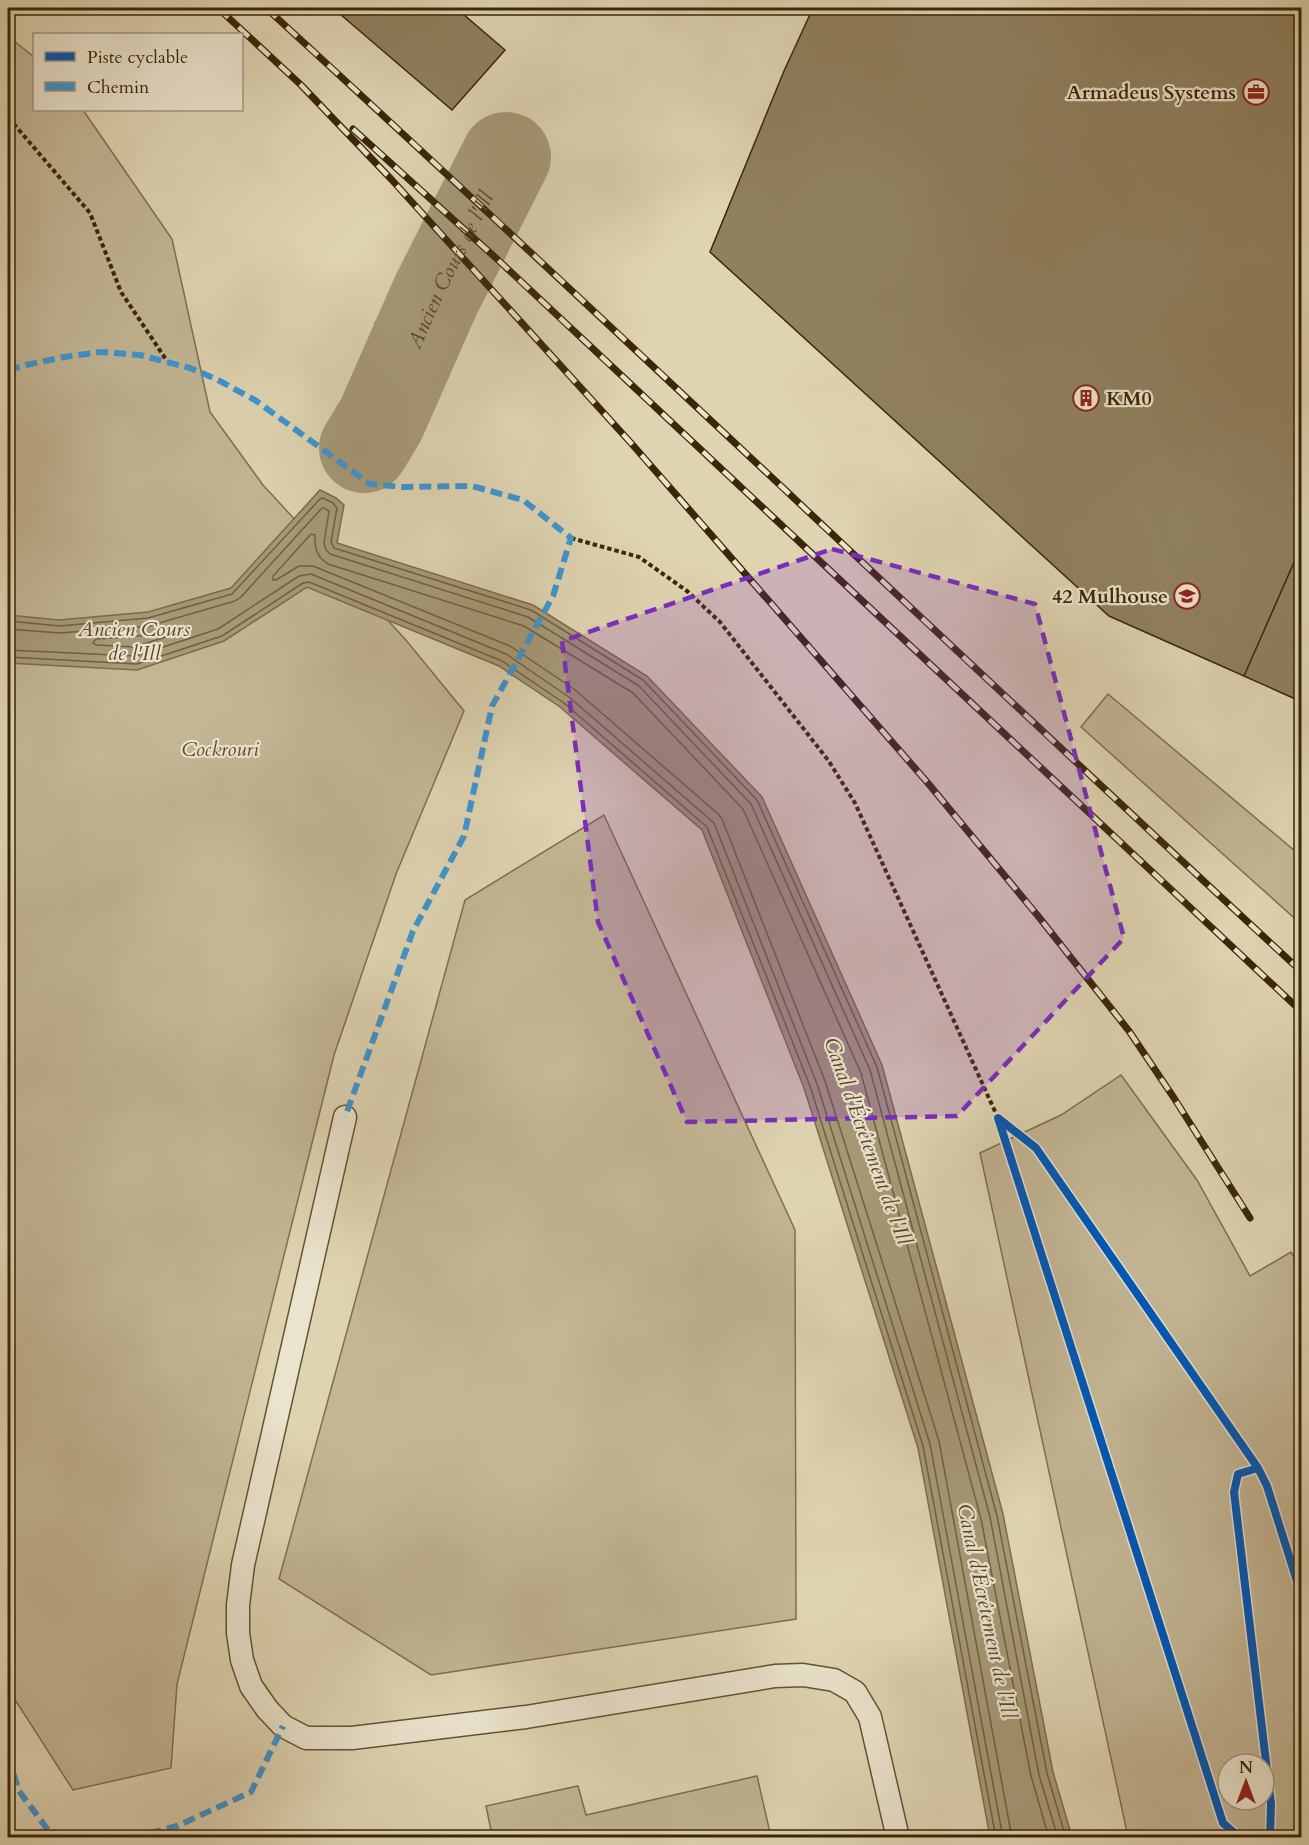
<svg xmlns="http://www.w3.org/2000/svg" width="1309" height="1845" font-family="Cardo,serif">
	<style>
		.green { fill: #c3b695; stroke: #7f6e4d; stroke-width: 1.5; fill-rule: evenodd }
		.water { fill: #a79977; stroke: #7c6b49; stroke-width: 1.5 }
		.lines { fill: none; stroke-linecap: round; stroke-linejoin: round }
		.shore { stroke: #71603e; stroke-width: 1.5 }
		.river { stroke: #a79977; stroke-width: 90 }
		.building { fill: #90805f; stroke: #3b2605; stroke-width: 1.5 }
		.service-casing { stroke: #645230; stroke-width: 25 }
		.path { stroke: #3b2605; stroke-width: 4; stroke-dasharray: 4.5 3; stroke-linecap: butt }
		.service { stroke: #eae3cd; stroke-width: 22 }
		.rail-casing { stroke: #3b2605; stroke-width: 7 }
		.rail { stroke: #eae3cd; stroke-width: 4.5; stroke-dasharray: 14; stroke-linecap: butt }
		.quiet { stroke: #3e95d1; stroke-width: 6; stroke-dasharray: 12 6; stroke-linecap: butt }
		.cycleway-casing { stroke: #eae3cd; stroke-width: 11 }
		.cycleway { stroke: #0057b8; stroke-width: 8 }
		.marked { fill: #7b2cbf; fill-opacity: 0.2; stroke: #7b2cbf; stroke-width: 4.5; stroke-dasharray: 12 8; stroke-linejoin: round }
		.labels { text-anchor: middle; stroke-width: 4.5; stroke-linejoin: round; paint-order: stroke }
		.poi-label { font-size: 20px; font-weight: bold; fill: #3b2605; stroke: #eae3cd; text-anchor: end }
		.park-label { font-size: 20px; font-style: italic; fill: #5d4a29; stroke: #eae3cd }
		.water-label { font-size: 21px; font-style: italic; fill: #5b4827; stroke: #eae3cd }
	</style>
	<rect width="100%" height="100%" fill="#dfd4b2"/>
	<filter id="stains"><feTurbulence type="fractalNoise" baseFrequency=".00333" numOctaves="4"/><feColorMatrix values="0 0 0 0 .2 0 0 0 0 .09 0 0 0 0 .02 0 0 0 .5 -.17"/></filter>
	<radialGradient id="worn" r=".72"><stop offset=".6" stop-color="#630" stop-opacity="0"/><stop offset="1" stop-color="#630" stop-opacity=".3"/></radialGradient>
	<path class="green" d="M8,36L34,57V110H83L172,239L210,412L263,485L405,639L464,711L396,874L334,1055L177,1684L171,1768L73,1790L12,1695L8,1680Z
		M1108,694L1301,856V924L1081,727Z
		M604,815L795,1230L796,1619L431,1675L279,1579L465,900Z
		M1121,1075L1197,1180L1250,1276L1291,1252L1301,1269V1837H1128L980,1153L1061,1115ZM1228,1764H1264V1800H1228Z
		M757,1776L771,1837H484L492,1835L486,1806L578,1786L586,1815Z"/>
	<path class="water" d="M412,273L436,295L456,309L374,451L353,443L375,323Z
		M320,490L336,498L344,505L337,543L533,605L647,676L762,797L882,1065L1003,1514L1053,1772L1072,1837H990L918,1448L804,1088L702,830L560,707L499,666L307,587L224,641L137,670L8,663V615L59,620L148,612L231,588Z"/>
	<g class="lines">
		<path class="shore" d="M414,284C422,290 443,305 447,312L373,442L369,443L361,440L360,438L381,325L411,285Z
			M415,295L436,311L437,315L377,419L373,421L371,417L388,328L412,296Z
			M417,308L424,315L425,318L396,369L392,370L390,367L397,332L413,309Z
			M8,621L60,626L148,618L232,594L320,499L323,498L333,503L337,508L331,542L334,548L531,610L643,680L757,800L877,1067L997,1516L1047,1773L1066,1838
			M8,629L60,633L149,626L235,601L241,597L322,508H324L329,511L324,543L326,550L330,554L528,617L639,686L751,804L870,1070L990,1517L1039,1775L1058,1838
			M170,629L173,631L172,635L134,647L96,645L93,643L96,639L150,635Z
			M8,650L136,656L218,629L299,576L311,574L506,654L569,697L714,823L817,1084L930,1444L1003,1838
			M8,657L137,664L222,636L303,583L309,582L502,661L564,703L707,827L810,1086L923,1446L996,1838
			M1012,1838L939,1441L825,1081L722,819L717,813L574,689L510,646L313,566H299L276,580H273V576L311,534L315,535C314,548 317,557 328,564L524,626L633,693L743,809L861,1073L981,1519L1031,1776L1049,1838"/>
		<path class="river" id="s1" d="M364,448L381,420L436,295L506,157"/>
	</g>
	<path class="building" d="M333,8H456L505,50L452,110Z
		M813,8H1302V544L1244,676L1109,616L710,252L784,71Z
		M1302,544V702L1244,676Z"/>
	<g class="lines">
		<g class="service-casing">
			<path id="service" d="M345,1117L243,1565L238,1605V1633L242,1660L251,1686L267,1709L283,1726L306,1738H352L526,1717L775,1676L803,1675L834,1680L855,1692L870,1717L898,1838"/>
		</g>
		<path class="path" d="M8,119L13,123L90,213L121,292L167,361
			M571,538L639,557L687,591L720,622L828,760L855,803L998,1118
			M1258,1468L1238,1474L1234,1492L1271,1804L1270,1838
			M1240,1838L1223,1823L998,1118L1036,1148L1258,1468L1267,1486L1302,1597"/>
		<use href="#service" class="service"/>
		<g class="rail-casing">
			<path id="rail" d="M218,8L301,85L391,179L631,443L927,782L1038,916L1129,1031L1174,1098L1250,1218
				M266,8C614,326 955,652 1302,972
				M353,129L497,259L1302,1012"/>
		</g>
		<use href="#rail" class="rail"/>
		<path class="quiet" d="M8,370L26,365L64,357L101,352L140,355L190,368L216,379L255,400L370,484L402,487L472,486L523,500L571,538L553,596L492,706L464,836L413,931L345,1117
			M8,1757L19,1791L54,1838
			M132,1838L177,1826L251,1792L283,1726"/>
		<g class="cycleway-casing">
			<path id="cycleway" d="M1258,1468L1238,1474L1234,1492L1271,1804L1270,1838
				M1240,1838L1223,1823L998,1118L1036,1148L1258,1468L1267,1486L1302,1597"/>
		</g>
		<use href="#cycleway" class="cycleway"/>
	</g>
	<path class="marked" d="M832,549L1035,604L1124,938L957,1116L687,1122L598,922L562,641Z"/>
	<defs>
		<g id="office-ring" transform="scale(1.35)"><circle r="9.5" fill="#eae3cd" stroke="#8f2418" stroke-width="1.5"/><path d="M-6-3h4V-5.5h4V-3h4V5H-6ZM-1-4.5V-3h2v-1.5ZM-6 0V1H6V0Z" fill="#8f2418"/></g>
		<g id="building-ring" transform="scale(1.35)"><circle r="9.5" fill="#eae3cd" stroke="#8f2418" stroke-width="1.5"/><path d="M-4-6H4V6H1V3H-1V6H-4ZM-2.5-4.3h1.7v1.8h-1.7ZM.8-4.3h1.7v1.8H.8ZM-2.5-1h1.7V.8h-1.7ZM.8-1h1.7V.8H.8Z" fill="#8f2418"/></g>
		<g id="university-ring" transform="scale(1.35)"><circle r="9.5" fill="#eae3cd" stroke="#8f2418" stroke-width="1.5"/><path d="M0-5L7-2L0 1L-7-2ZM-4 1L0 2.5L4 1V4Q0 6-4 4Z" fill="#8f2418"/></g>
	</defs>
	<g fill-rule="evenodd">
		<use href="#office-ring" x="1256" y="92"/>
		<use href="#building-ring" x="1086" y="398"/>
		<use href="#university-ring" x="1187" y="596"/>
	</g>
	<g class="labels">
		<g class="poi-label">
			<text x="1236" y="99">Armadeus Systems</text>
			<text x="1106" y="405" text-anchor="start">KM0</text>
			<text x="1168" y="603">42 Mulhouse</text>
		</g>
		<g class="park-label">
			<text x="220" y="756">Cockrouri</text>
		</g>
		<g class="water-label">
			<text dy="7" stroke="none"><textPath href="#s1" startOffset="198">Ancien Cours de l'Ill</textPath></text>
			<text x="134" y="636">Ancien Cours<tspan x="134" dy="24">de l'Ill</tspan></text>
			<text transform="translate(868 1141) rotate(70)" y="7">Canal d'Écrêtement de l'Ill</text>
			<text transform="translate(987 1611) rotate(78)" y="7">Canal d'Écrêtement de l'Ill</text>
		</g>
	</g>
	<rect width="1309" height="1845" fill="none" stroke="#dfd4b2" stroke-width="30"/>
	<rect x="9" y="9" width="1291" height="1827" fill="none" stroke="#3b2605" stroke-width="3"/>
	<rect x="15" y="15" width="1279" height="1815" fill="none" stroke="#3b2605" stroke-width="1.5"/>
	<rect x="33" y="33" width="210" height="78" fill="#eae3cd" stroke="#a4977d" stroke-width="1.5"/>
	<rect x="45" y="52" width="30" height="9" fill="#0057b8" stroke="#a4977d" stroke-width="1.5"/>
	<text x="87" y="63" font-size="18" fill="#3b2605">Piste cyclable</text>
	<rect x="45" y="82" width="30" height="9" fill="#3e95d1" stroke="#a4977d" stroke-width="1.5"/>
	<text x="87" y="93" font-size="18" fill="#3b2605">Chemin</text>
	<g transform="translate(1246 1782)"><circle r="28" fill="#eae3cd" stroke="#a4977d" stroke-width="1.5"/>
	<path d="M0-4.5L10 22L0 15L-10 22Z" fill="#8f2418"/>
	<text y="-9" font-size="16" font-weight="bold" text-anchor="middle" fill="#3b2605">N</text>
	</g>
	<rect width="100%" height="100%" filter="url(#stains)"/>
	<rect width="100%" height="100%" fill="url(#worn)"/>
</svg>
